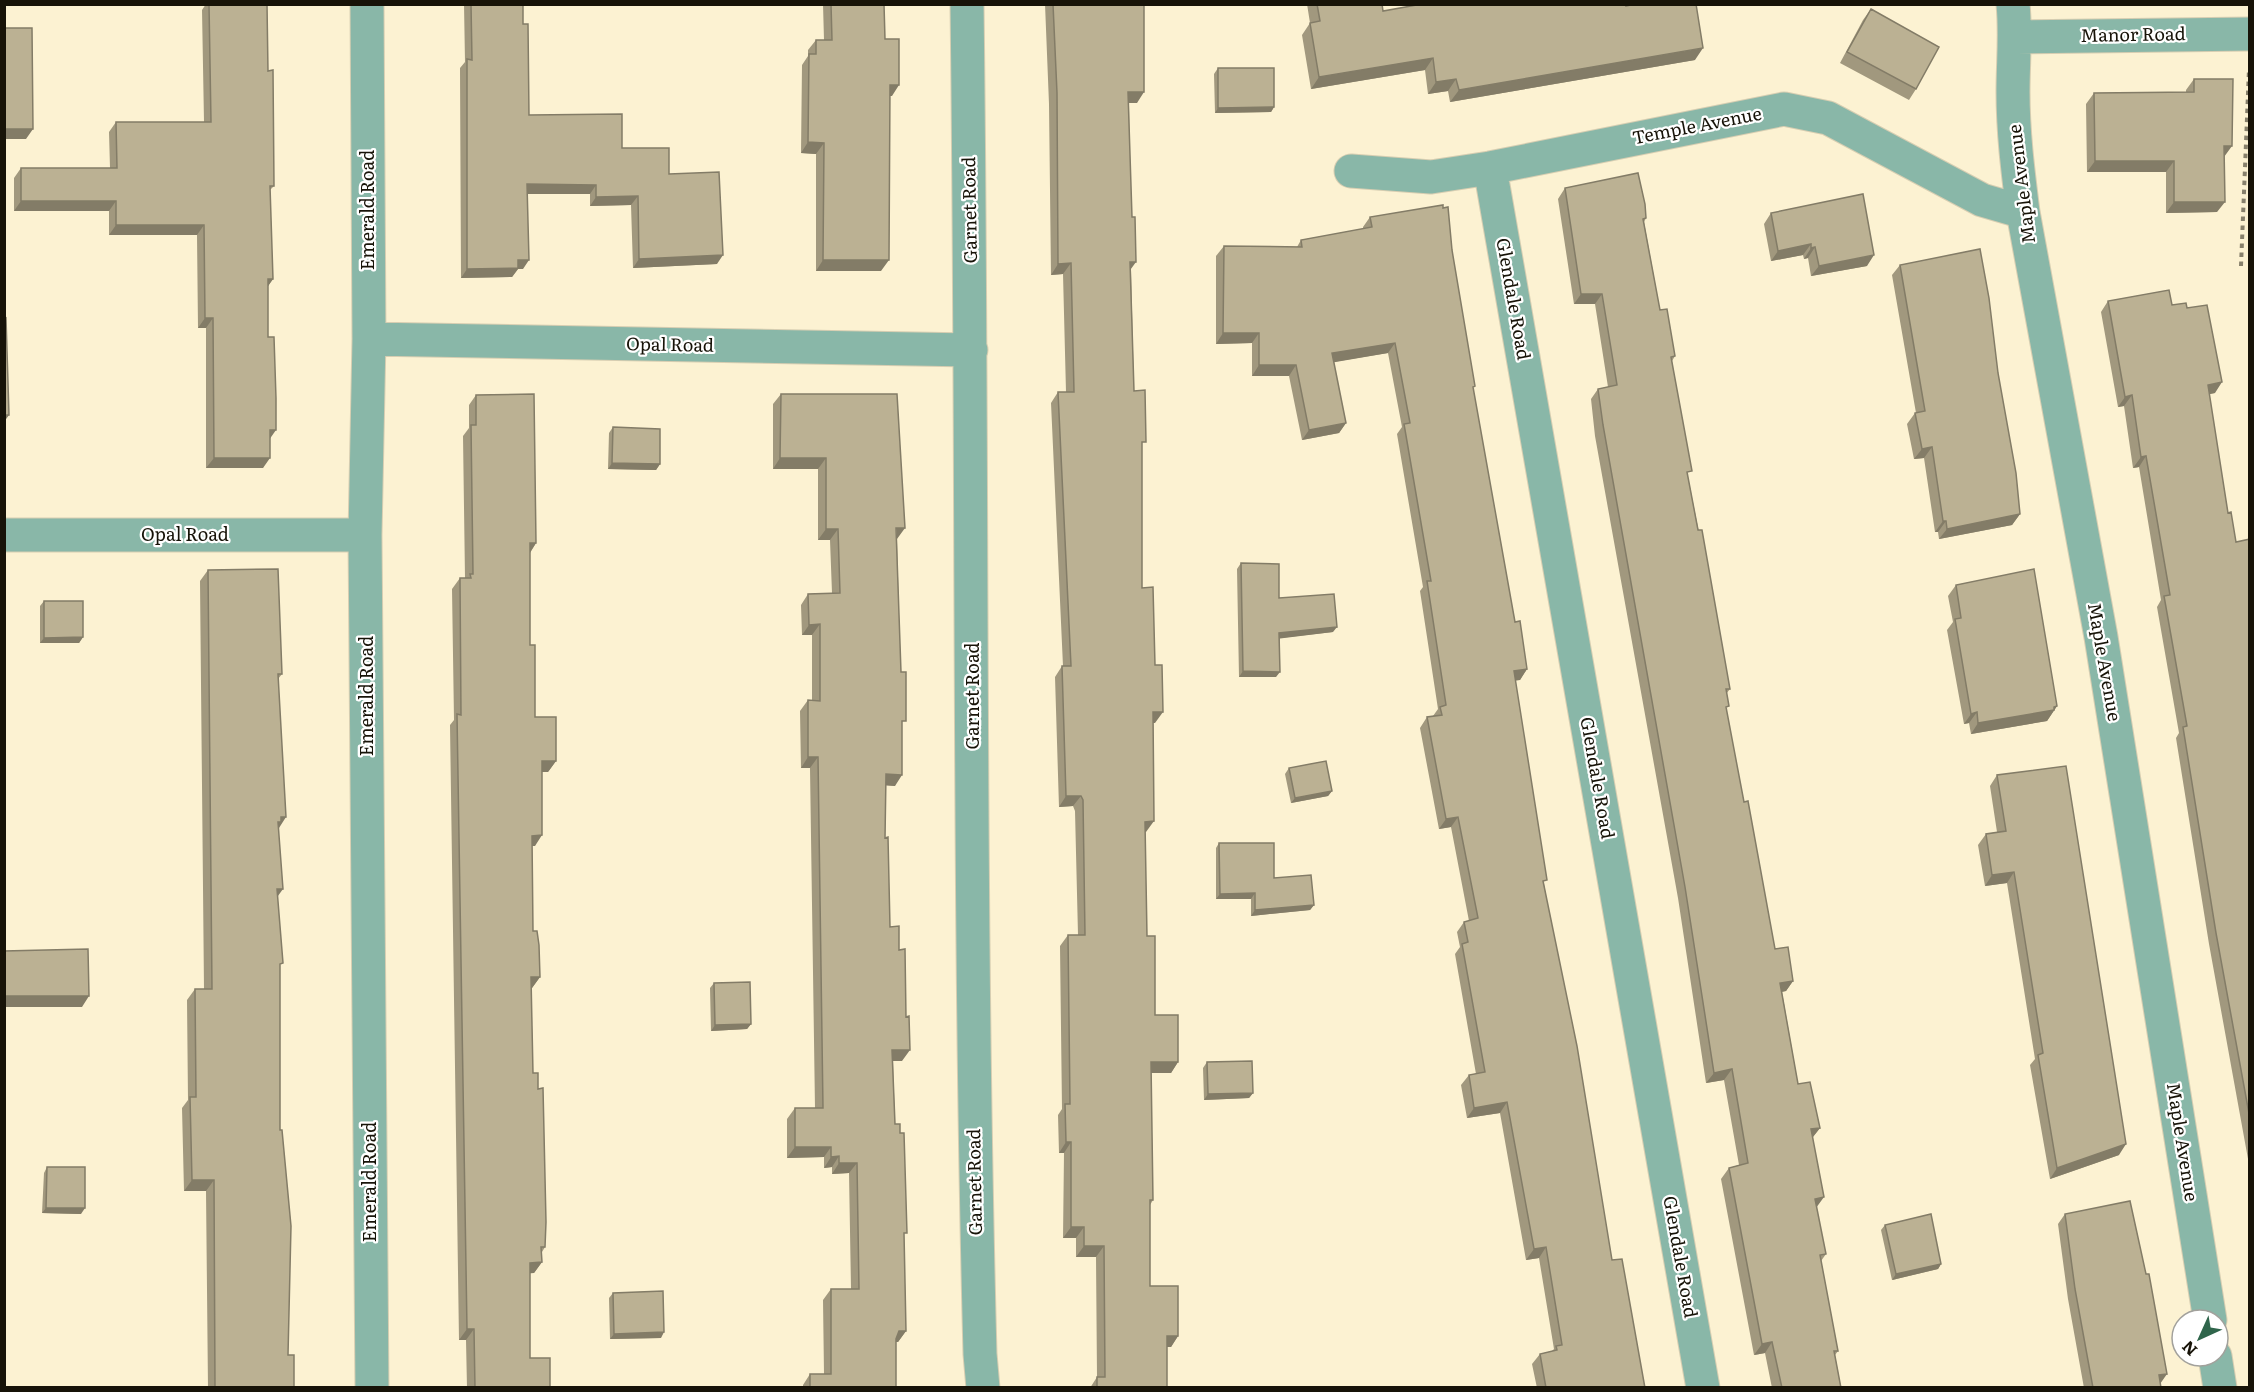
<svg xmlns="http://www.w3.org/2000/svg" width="2254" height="1392" font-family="Literata,serif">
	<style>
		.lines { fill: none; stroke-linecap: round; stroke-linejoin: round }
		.minor-casing { stroke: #d7ceb2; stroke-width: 35 }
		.path { stroke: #87806b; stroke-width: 4; stroke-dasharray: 4.5 4.5; stroke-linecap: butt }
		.minor { stroke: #89b7a8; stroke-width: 33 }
		.wall { fill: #a1987e }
		.shaded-wall { fill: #837c67 }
		.building { fill: #bbb193; stroke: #837c67; stroke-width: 1.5 }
		.labels { text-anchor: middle; stroke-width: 4.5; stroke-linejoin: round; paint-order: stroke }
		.street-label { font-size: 18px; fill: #171308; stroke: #fff }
	</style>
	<rect width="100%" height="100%" fill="#fcf2d2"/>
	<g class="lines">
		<g class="minor-casing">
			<path id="minor" d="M367,4L369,339L365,535L372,1388
				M967,4C973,454 968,904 980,1354L983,1388
				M2013,4C2016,34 2013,62 2013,92C2013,133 2018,172 2023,212L2101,637L2210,1320
				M2017,37L2250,34
				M1490,168L1703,1388
				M1351,171L1431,177L1490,168L1784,109L1828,118L1982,200L2023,212
				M369,339L971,350
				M4,535H365
				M2215,1356L2220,1388"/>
		</g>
		<path class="path" d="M2241,266L2249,69"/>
		<use href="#minor" class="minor"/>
	</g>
	<path class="wall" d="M206,4H267L268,71L274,186L270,190L273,279L268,286V337L270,438L263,468H206V328H198L197,235H109V211H14V178L21,168H110L109,132L116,122H204L202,10Z
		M464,4H523V24L529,115L622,148L669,174L717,264L633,268L631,205L590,206V194H528L523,269H518L512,277L461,278L460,68L465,62Z
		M823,4H884L885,39L892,96H890L881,271H816V154L801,153L802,65L808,56V50L816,40H824Z
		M1045,4H1144L1137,103H1129L1131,269L1134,391L1142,448V588L1155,723H1153L1146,832H1145L1147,936L1155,1015L1178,1062L1171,1073H1151L1153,1200L1150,1205V1286L1178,1336L1171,1347H1167V1388H1090L1097,1377L1096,1257H1076V1238H1063L1064,1153H1059L1058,1115L1062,1109L1060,946L1068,935H1078L1075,811L1073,806L1059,807L1055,677L1062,666H1063L1051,403L1058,392H1066L1063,274L1051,275L1049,104Z
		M1307,4H1382L1383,11L1484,5L1626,6L1695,60L1450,102L1448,91L1428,94L1425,70L1311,89L1302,35L1310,23Z
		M1871,9L1916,89L1909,100L1840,63L1863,20Z
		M1218,68L1274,107L1271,112L1215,113L1214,74Z
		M2194,79L2224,157L2217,212L2166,213V172H2087L2086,104L2094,93L2186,92V90Z
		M1565,188L1646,218L1644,222L1660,310L1675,356L1672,361L1688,477L1730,689L1726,694V709L1744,802L1775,949L1793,981L1786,991L1782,992L1798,1084L1820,1128L1813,1137L1816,1208L1826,1254L1821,1261L1838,1351L1835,1355L1841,1388H1772L1765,1353L1754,1355L1721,1179L1729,1168L1739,1165L1724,1080L1706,1083L1678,898L1595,436L1591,399L1598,389L1608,387L1595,304H1574L1558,199Z
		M1771,213L1867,266L1811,276L1808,258L1804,259L1803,255L1771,261L1764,224Z
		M1370,217L1452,250L1473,389L1515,622L1527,669L1520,680H1515L1544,884L1612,1260L1645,1388H1537L1532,1364L1540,1354L1552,1351L1554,1349L1539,1258L1526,1260L1500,1113L1467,1118L1461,1085L1469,1075L1476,1074L1455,954L1460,947L1457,932L1464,922L1469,921L1451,827L1439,829L1420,728L1427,717L1433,716L1438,709L1420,591L1423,587L1397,434L1402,427L1388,353L1333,362L1346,423L1339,433L1302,440L1289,376H1252V343L1216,344V256L1224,246L1297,247L1301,240L1363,229V227Z
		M1900,265L1998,373L2020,514L2012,525L1939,539L1938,532H1935L1924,458L1914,459L1907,424L1915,413H1916L1892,275Z
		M2108,301L2172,305L2187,308L2215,393L2209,394L2228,513L2236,542L2250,539V1170L2209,944L2176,738L2179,733L2157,607L2161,600L2139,467L2133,468L2124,406L2118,407L2101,312Z
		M781,394L897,539L902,726L895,786L886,785L885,838L890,927L902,1061H893L895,1124L904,1236L906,1331L898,1342H896V1388H803V1385L810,1374H824L823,1300L831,1289H851L849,1173L832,1174V1167L824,1168V1157L787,1158V1119L795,1108H815L810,768H801L800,711L808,700H812V635H802L801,605L808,594L832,593L830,540H818V469H773V404Z
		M476,395L536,543L530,553V645L535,717L556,761L548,772H542L535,846H532L533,931L540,977L532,988H531L533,1073L545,1247L542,1252V1262L534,1273H530V1358L550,1388H467L466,1340H459L450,725L454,720L452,589L460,578H465L463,436L469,428V405Z
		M613,427L660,464L656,470L608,469L609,433Z
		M1241,563L1279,598L1333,632L1280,638L1276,677H1239L1237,569Z
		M208,570L282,674L278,679L277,897L280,968V1130L288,1355L294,1388H208L206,1191H184L182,1108L188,1100L187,1000L195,989H204L200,581Z
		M1956,585L2057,706L2047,721L1971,734L1969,723L1964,724L1947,630L1953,622L1948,596Z
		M44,601L83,637L79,643H40V606Z
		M1289,768L1332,791L1328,796L1291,803L1285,774Z
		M1997,775L2119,1155L2050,1179L2030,1065L2035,1059L2007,883L1985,886L1978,845L1986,834L1997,832L1990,786Z
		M1219,843L1274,878L1314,905L1310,910L1251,916V899H1216V848Z
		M714,983L751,1024L747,1029L711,1031L710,988Z
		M1207,1062L1253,1093L1249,1098L1204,1100L1203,1068Z
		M47,1167L81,1214L42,1213L44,1173Z
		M2065,1214L2160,1384L2161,1388H2084L2068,1299L2058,1224Z
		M1885,1225L1941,1264L1938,1269L1892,1280L1881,1230Z
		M613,1293L661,1338L610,1339L609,1298Z"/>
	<path class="shaded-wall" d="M1703,48L1695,60L1450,102L1459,90Z
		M1433,58L1425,70L1311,89L1319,77Z
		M1456,79L1448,91L1428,94L1436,82Z
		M890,85H899L892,96H882Z
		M1128,92H1144L1137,103H1121Z
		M1274,107L1271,112L1215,113L1218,108Z
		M4,129H33L26,139H4Z
		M808,142L824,143L816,154L801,153Z
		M2224,146H2232L2224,157Z
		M2095,161H2174L2166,172H2087Z
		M527,184L596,185L590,194H521Z
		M638,196L631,205L590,206L596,197Z
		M21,201H116L109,211H14Z
		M2174,202H2225L2217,212L2166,213Z
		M116,225H204L197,235H109Z
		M1811,244L1803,255L1771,261L1778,251Z
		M1815,247L1808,258L1804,259L1811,248Z
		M723,255L717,264L633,268L639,259Z
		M1874,255L1867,266L1811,276L1819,266Z
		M518,260H529L523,269H518L512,277L461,278L467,269Z
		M823,260H889L881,271H816Z
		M1130,262H1136L1128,273Z
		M1071,263L1063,274L1051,275L1058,264Z
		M268,279H273L266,289Z
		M1581,294H1602L1595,304H1574Z
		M205,318H213L206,328H198Z
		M1223,333H1259L1252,343L1216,344Z
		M1395,343L1388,353L1324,364L1332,353Z
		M1259,365H1296L1289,376H1252Z
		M2222,382L2215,393L2200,396L2208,385Z
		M2132,395L2124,406L2118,407L2125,397Z
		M4,415H9L4,422Z
		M1346,423L1339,433L1302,440L1309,430Z
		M270,430H276L269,440Z
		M1932,447L1924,458L1914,459L1922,449Z
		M2146,456L2139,467L2133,468L2141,457Z
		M214,458H270L263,468H206Z
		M780,458H826L818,469H773Z
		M612,463L660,464L656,470L608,469Z
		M2020,514L2012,525L1939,539L1947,529Z
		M1943,521H1946L1938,532H1935Z
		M896,528H905L897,539Z
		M826,529H838L830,540H818Z
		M530,543H536L529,554Z
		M820,624L812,635H802L809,625Z
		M1337,627L1333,632L1276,639L1279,633Z
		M83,637L79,643H40L44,638Z
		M1527,669L1520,680L1507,682L1514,671Z
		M1243,671L1280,672L1276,677H1239Z
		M2057,706L2047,721L1971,734L1978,723Z
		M1153,712H1163L1155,723H1145Z
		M1977,712L1969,723L1964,724L1971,714Z
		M808,757H818L810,768H801Z
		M542,761H556L548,772H535Z
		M886,774L902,775L895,786L879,785Z
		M1332,791L1328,796L1291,803L1295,798Z
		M1066,796H1081L1073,806L1059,807Z
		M281,817H286L279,828L273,833Z
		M1458,817L1451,827L1439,829L1446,819Z
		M1154,821L1146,832L1137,833L1145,822Z
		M542,835L535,846H524L532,836Z
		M2014,872L2007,883L1985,886L1992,875Z
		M277,889H283L275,900Z
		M1255,893L1251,899H1216L1220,894Z
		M1314,905L1310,910L1251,916L1255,910Z
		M531,977H540L532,988H523Z
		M1793,981L1786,991L1773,993L1780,983Z
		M4,996H89L82,1007H4Z
		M751,1024L747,1029L711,1031L715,1025Z
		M892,1050H910L902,1061H885Z
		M1151,1062H1178L1171,1073H1143Z
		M1732,1069L1724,1080L1706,1083L1714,1073Z
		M1253,1093L1249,1098L1204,1100L1208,1094Z
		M1507,1102L1500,1113L1467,1118L1474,1108Z
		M1820,1128L1812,1138L1811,1129Z
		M1066,1142H1071L1064,1153H1059Z
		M2126,1144L2119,1155L2050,1179L2057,1168Z
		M795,1147H831L824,1157L787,1158Z
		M839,1156L832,1167L824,1168L831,1157Z
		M839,1163H857L849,1173L832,1174Z
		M192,1180H214L206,1191H184Z
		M1824,1197L1816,1208L1815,1199Z
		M46,1208H85L81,1214L42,1213Z
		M1071,1227H1084L1076,1238H1063Z
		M1084,1246H1104L1096,1257H1076Z
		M1546,1247L1539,1258L1526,1260L1534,1249Z
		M542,1262L534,1273L522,1274L530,1263Z
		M1941,1264L1938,1269L1892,1280L1896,1274Z
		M467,1329H474L466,1340H459Z
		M899,1331H906L898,1342H891Z
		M664,1332L661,1338L610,1339L614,1334Z
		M1167,1336H1178L1171,1347H1159Z
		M1772,1342L1765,1353L1754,1355L1762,1344Z
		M2167,1374L2160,1384L2159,1375Z"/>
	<path class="building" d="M209,4H267L268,71L273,70L274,186H270L273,279H268V337H274L276,398V430H270V458H214L213,318H205L204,225H116V201H21V168H117L116,122H211Z
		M471,4H523V24H528L529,115L622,114V148H669V174L719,172L723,255L639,259L638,196L596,197V185L527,184L529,260H518V268L467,269V59L472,60Z
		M831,4H884L885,39H899V85H890L889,260H823L824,143L808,142L809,54H816V40H832Z
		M1053,4H1144V92H1128L1132,217H1135L1136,262H1130L1134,391L1145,390L1146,442H1142V588L1153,587L1155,665H1162L1163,712H1153L1154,821L1145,822L1147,936H1155V1015H1178V1062H1151L1153,1200H1150V1286H1178V1336H1167V1388H1097V1377H1105L1104,1246H1084V1227H1071V1142H1066L1065,1104H1070L1068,935H1085L1083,800L1081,796H1066L1062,666H1071L1058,392H1074L1071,263L1058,264L1057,93Z
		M1317,4H1382L1383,11L1422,4H1626V6L1635,4H1696L1703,48L1459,90L1456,79L1436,82L1433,58L1319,77L1310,23L1320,21Z
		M1871,9L1939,47L1916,89L1847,52Z
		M4,28H32L33,129H4Z
		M1218,68H1274V107L1218,108Z
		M2194,79H2233L2232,146H2224L2225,202H2174V161H2095L2094,93L2194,92Z
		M1638,173L1645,204L1646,218L1643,219L1660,310L1667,309L1675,356L1671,357L1692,471L1687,472L1698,530H1702L1730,689H1726L1729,706L1726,707L1744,802L1748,801L1775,949L1788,947L1793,981L1780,983L1798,1084L1810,1082L1820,1128L1811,1129L1824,1197L1815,1199L1826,1254L1820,1255L1838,1351H1834L1841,1388H1782L1772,1342L1762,1344L1729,1168L1748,1163L1732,1069L1714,1073L1685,887L1603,425L1598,389L1617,385L1602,294H1581L1565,188Z
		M1863,194L1874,255L1819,266L1815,247L1811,248V244L1778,251L1771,213Z
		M1443,205V208L1448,207L1452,250L1475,386L1473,387L1515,622L1520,621L1527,669L1514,671L1547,880L1543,881L1577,1046L1612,1260L1622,1259L1645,1388H1546L1540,1354L1557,1350L1556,1346L1562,1345L1546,1247L1534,1249L1507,1102L1474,1108L1469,1075L1485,1072L1462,944L1468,942L1464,922L1478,918L1458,817L1446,819L1427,717L1442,715L1440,707L1446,705L1427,581H1431L1404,424L1410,423L1395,343L1332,353L1346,423L1309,430L1296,365H1259V333H1223L1224,246L1302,247L1301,240L1372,227L1370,217Z
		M1980,249L1989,298L1998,373L2016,473L2020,514L1947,529L1946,521H1943L1932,447L1922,449L1915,413L1925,411L1900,265Z
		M2169,290L2172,305L2186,303L2187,308L2207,305L2222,382L2208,385L2228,513L2231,512L2236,542L2250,539V1119L2216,933L2183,727L2187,726L2164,596L2170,595L2146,456L2141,457L2132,395L2125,397L2108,301Z
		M6,318L9,415H4V319Z
		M534,394L536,543H530V645H535V717H556V761H542V835L532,836L533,931H537L539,945L540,977H531L533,1073H538V1089L543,1088L546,1222L545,1247H541L542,1262L530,1263V1358H550V1388H475L474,1329H467L457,714L461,715L460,578H471L470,574H473L471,425H476V395Z
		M781,394H897L905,528H896L901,672H906V721H902V775L886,774L885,838L888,837L890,927L899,926V950L905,949L906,1017L909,1016L910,1050H892L895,1124H900V1133H904L907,1233H904L906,1331H899L896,1339V1388H810V1374H831V1289H859L857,1163H839V1156L831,1157V1147H795V1108H823L818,757H808V700L820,701V624L809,625L808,594L840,593L838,529H826V458H780Z
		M613,427L660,429V464L612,463Z
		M1241,563L1279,564V598L1334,594L1337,627L1279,633L1280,672L1243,671Z
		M278,569L282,674H278L286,817H281V822H278L283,889H277L283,963L280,964V1130H282L291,1226L288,1355H294V1388H215L214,1180H192L190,1097H196L195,989H212L208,570Z
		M2034,569L2057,706L2054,707V710L1978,723L1977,712L1971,714L1955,619L1961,618L1956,585Z
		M44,601H83V637L44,638Z
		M1326,761L1332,791L1295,798L1289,768Z
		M2066,766L2126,1144L2057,1168L2038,1055L2043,1053L2014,872L1992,875L1986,834L2006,831L1997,775Z
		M1219,843H1274V878L1311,875L1314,905L1255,910V893L1220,894Z
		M88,949L89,996H4V951Z
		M750,982L751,1024L715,1025L714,983Z
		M1252,1061L1253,1093L1208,1094L1207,1062Z
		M47,1167H85V1208H46Z
		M2130,1201L2146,1274H2149L2167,1374L2159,1375L2161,1388H2093L2075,1289L2065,1214Z
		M1931,1214L1941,1264L1896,1274L1885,1225Z
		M663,1291L664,1332L614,1334L613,1293Z"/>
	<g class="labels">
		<g class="street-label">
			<text transform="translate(2133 35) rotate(-1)" y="6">Manor Road</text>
			<text transform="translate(1697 126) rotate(-11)" y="6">Temple Avenue</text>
			<text transform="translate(2022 184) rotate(-97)" y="6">Maple Avenue</text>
			<text transform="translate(368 210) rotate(-90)" y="6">Emerald Road</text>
			<text transform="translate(970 210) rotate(-91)" y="6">Garnet Road</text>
			<text transform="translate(1513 299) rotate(80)" y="6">Glendale Road</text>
			<text transform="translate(670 345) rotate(1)" y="6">Opal Road</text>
			<text x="185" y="541">Opal Road</text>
			<text transform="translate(2104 662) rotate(80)" y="6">Maple Avenue</text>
			<text transform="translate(367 696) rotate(-90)" y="6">Emerald Road</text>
			<text transform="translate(973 696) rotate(-90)" y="6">Garnet Road</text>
			<text transform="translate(1597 778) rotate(80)" y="6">Glendale Road</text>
			<text transform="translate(2182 1142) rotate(81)" y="6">Maple Avenue</text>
			<text transform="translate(370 1182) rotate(-90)" y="6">Emerald Road</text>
			<text transform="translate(975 1182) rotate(-91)" y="6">Garnet Road</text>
			<text transform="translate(1680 1257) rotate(80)" y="6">Glendale Road</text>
		</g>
	</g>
	<rect width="2254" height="1392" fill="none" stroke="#171308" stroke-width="12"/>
	<g transform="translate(2200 1338) rotate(225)"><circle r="28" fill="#ffffff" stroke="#a2a19c" stroke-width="1.5"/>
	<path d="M0-4.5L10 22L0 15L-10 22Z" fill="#2f654b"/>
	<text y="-9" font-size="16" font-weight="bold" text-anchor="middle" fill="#171308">N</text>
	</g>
</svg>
